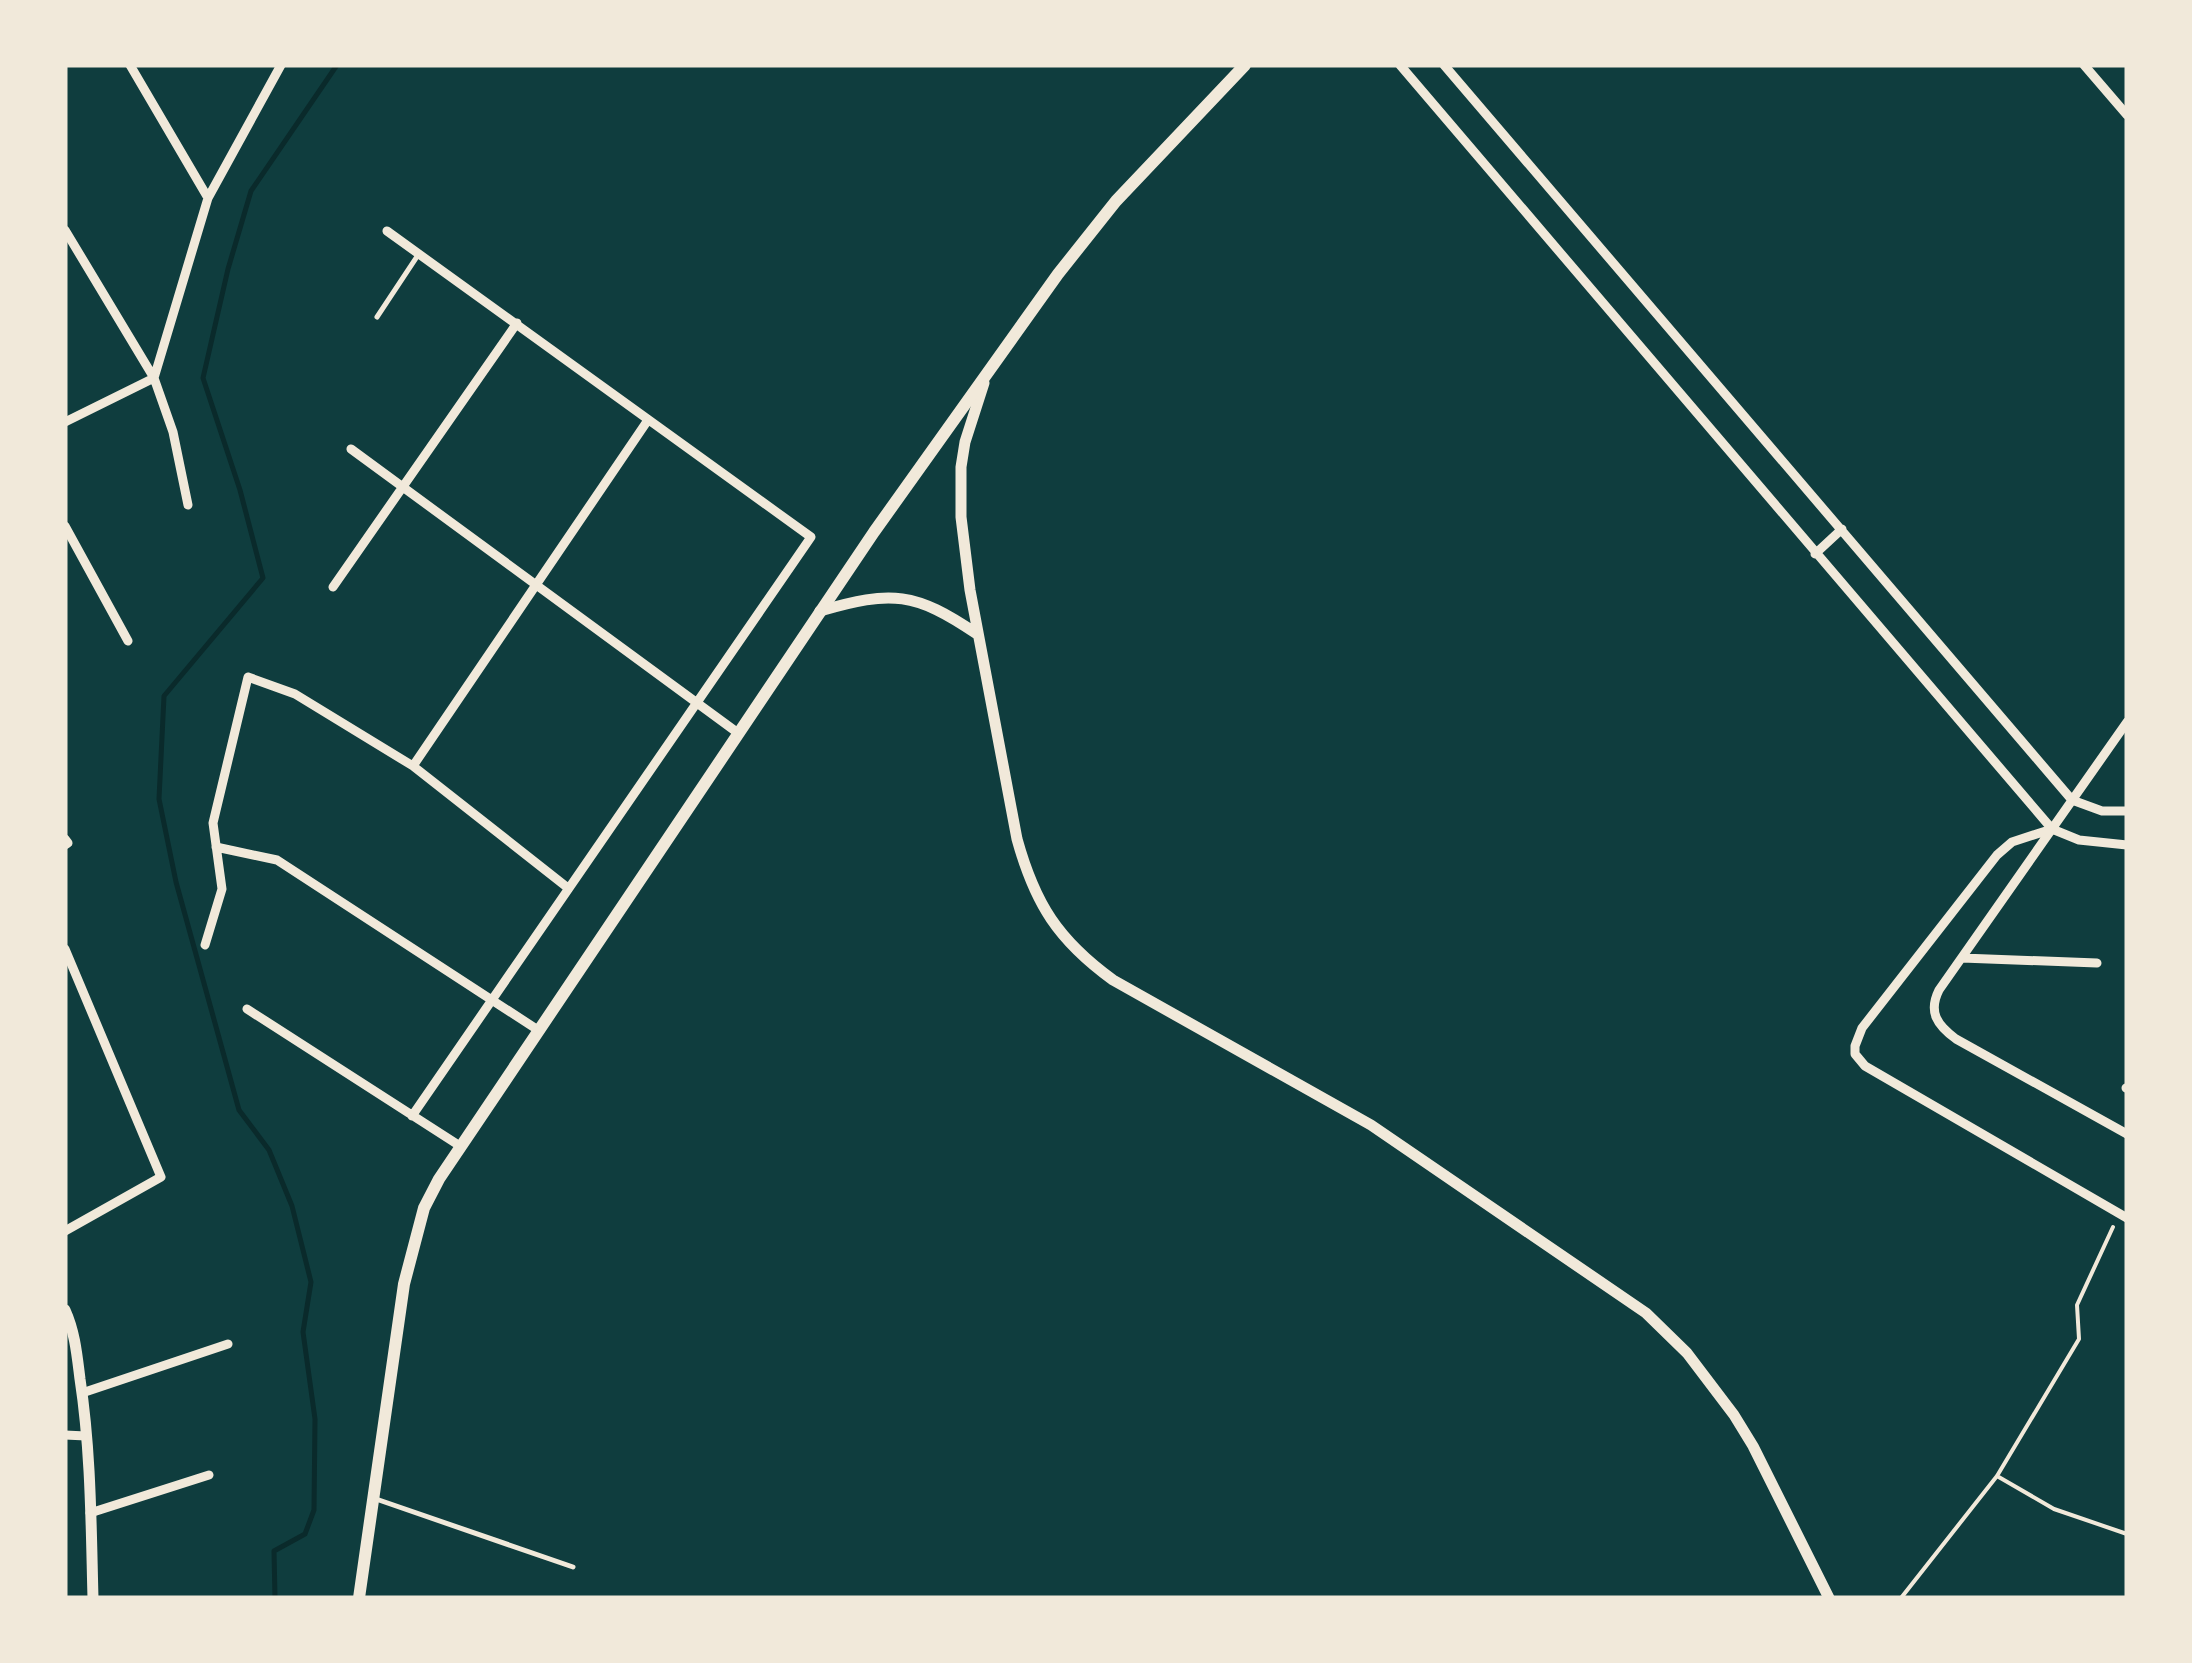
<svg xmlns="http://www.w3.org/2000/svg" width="2192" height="1663" font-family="'Libre Baskerville',serif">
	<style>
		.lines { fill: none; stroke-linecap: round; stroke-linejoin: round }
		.stream { stroke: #0a2a2b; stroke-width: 5 }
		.path { stroke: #f1e9da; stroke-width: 4 }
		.service { stroke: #f1e9da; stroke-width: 5 }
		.minor { stroke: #f1e9da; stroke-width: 9 }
		.tertiary { stroke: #f1e9da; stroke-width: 11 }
		.secondary { stroke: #f1e9da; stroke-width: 12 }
	</style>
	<rect width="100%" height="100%" fill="#0f3d3e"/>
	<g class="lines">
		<path class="stream" d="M275,1598L274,1551L305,1534L314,1510L315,1419L303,1332L311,1282L292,1206L269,1150L239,1110L176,882L159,799L164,696L263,578L240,490L203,378L228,269L251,191L337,65"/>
		<path class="path" d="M1997,1476L2054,1509L2127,1534
			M1901,1598L1997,1476L2079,1339L2077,1305L2113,1227"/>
		<path class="service" d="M377,317L418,255
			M376,1499L573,1567"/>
		<path class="minor" d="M130,65L208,198
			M1400,65L2052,829L2079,840L2127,845
			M1444,65L2072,800L2102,811H2127
			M2084,65L2127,115
			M65,230L154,378L173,432L188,505
			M387,231L811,537L412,1116
			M154,378L208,198L281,65
			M65,422L154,378
			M351,449L738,733
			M65,526L128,641
			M1815,554L1842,529
			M333,587L517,323
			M2127,722L1939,990C1928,1012 1937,1025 1956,1039L2127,1134
			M413,766L648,420
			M2052,829L2012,842L1997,855L1862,1028L1855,1046V1054L1865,1066L2127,1218
			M65,839L68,843L65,845
			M216,847L277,860L538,1030
			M205,945L222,889L213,823L248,677L295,694L413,766L568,888
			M65,949L161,1177L65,1231
			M1962,958L2097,963
			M247,1009L460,1146
			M2126,1088H2127
			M82,1393L228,1344
			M65,1435L86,1436
			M90,1513L209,1475"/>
		<path class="tertiary" d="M984,383L965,442L961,467V517L970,590L1017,839C1035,904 1058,940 1113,980L1371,1125L1646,1313L1687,1353L1734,1415L1753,1446L1829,1598
			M820,611C892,590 915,592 977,634
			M65,1310C75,1332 77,1355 80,1379C91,1451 91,1525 93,1598"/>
		<path class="secondary" d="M359,1598L404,1284L424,1208L439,1179L874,532L1058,274L1116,201L1245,65"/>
	</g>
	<rect width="2192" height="1663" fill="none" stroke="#f1e9da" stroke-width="135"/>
</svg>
